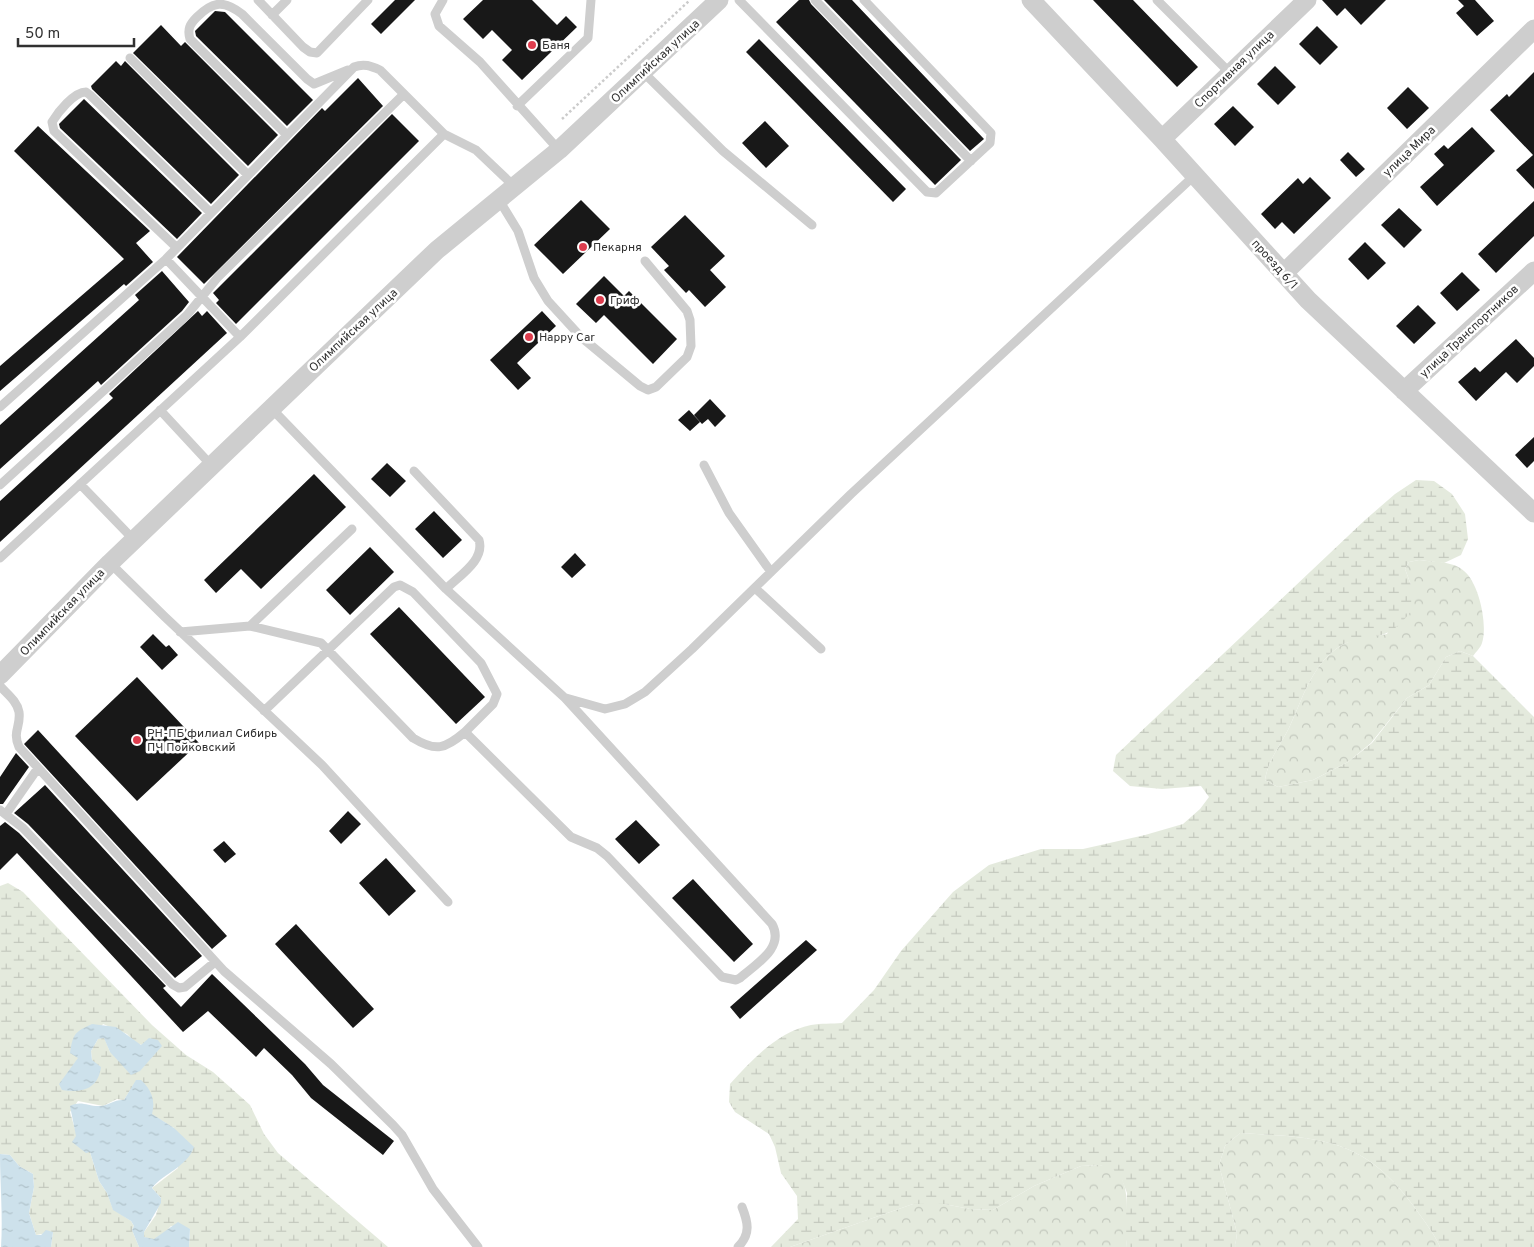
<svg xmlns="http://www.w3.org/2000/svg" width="1534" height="1247" font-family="Overpass,sans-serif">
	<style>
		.forest { fill: url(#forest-crowns) }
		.wetland { fill: url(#wetland-marsh); fill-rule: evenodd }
		.water { fill: url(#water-ripples) }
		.building { fill: #181818 }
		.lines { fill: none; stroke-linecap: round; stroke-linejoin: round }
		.path { stroke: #cbcbcb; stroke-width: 2.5; stroke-dasharray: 2.5 2.5; stroke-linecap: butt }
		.lane { stroke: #cecece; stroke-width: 9 }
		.street { stroke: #cecece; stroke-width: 19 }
		.poi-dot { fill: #de3d4e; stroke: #fff; stroke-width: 2 }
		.labels { text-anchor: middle; stroke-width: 5; stroke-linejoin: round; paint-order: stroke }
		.poi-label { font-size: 12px; fill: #313131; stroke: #fff; text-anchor: start }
		.street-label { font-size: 12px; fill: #313131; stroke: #fff }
	</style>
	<defs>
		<pattern id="forest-crowns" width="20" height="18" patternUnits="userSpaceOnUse" patternTransform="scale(1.25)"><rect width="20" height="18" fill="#e4eadd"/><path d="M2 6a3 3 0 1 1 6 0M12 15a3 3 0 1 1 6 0" fill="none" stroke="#c4c9be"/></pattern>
		<pattern id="wetland-marsh" width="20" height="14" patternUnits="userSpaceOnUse" patternTransform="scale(1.25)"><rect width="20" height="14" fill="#e4eadd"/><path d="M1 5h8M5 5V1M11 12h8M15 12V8" fill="none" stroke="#c4c9be"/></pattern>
		<pattern id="water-ripples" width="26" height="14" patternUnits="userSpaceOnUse" patternTransform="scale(1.25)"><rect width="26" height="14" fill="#cde1eb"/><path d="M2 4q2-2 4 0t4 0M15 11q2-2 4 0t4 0" fill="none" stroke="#b0c2ca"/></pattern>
	</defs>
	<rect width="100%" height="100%" fill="#fff"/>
	<path class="forest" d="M1419,560C1433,562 1454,561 1464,571C1479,583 1488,625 1482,643C1481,647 1476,652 1473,656L1460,651L1446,657L1429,685L1407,698L1371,743L1348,762L1313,780L1278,787L1265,780C1268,760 1280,746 1289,728C1303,698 1312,663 1342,645C1353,638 1374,637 1387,634L1411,585L1405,569L1409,562Z
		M1240,1133C1320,1138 1364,1137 1415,1208C1424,1221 1434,1233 1440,1247H1235L1237,1233L1219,1165L1225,1146Z
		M1099,1165C1103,1166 1110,1166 1114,1169C1134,1184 1124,1225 1127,1247H790L913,1204H944L970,1209L993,1210L1034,1186L1081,1166Z"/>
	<path class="wetland" d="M1416,480L1434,481L1452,494L1465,514L1468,539L1461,555L1444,563L1419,560L1409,562L1405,569L1411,585L1412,610C1394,633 1388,634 1361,640C1355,641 1347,642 1342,645C1312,663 1303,698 1289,728C1280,746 1268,760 1265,780L1278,787L1313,780L1348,762L1372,743L1407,698L1429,685L1446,657L1460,651L1473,656L1534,717V1247H1440C1434,1233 1424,1221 1415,1208C1364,1137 1320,1138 1240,1133L1225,1146L1219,1165L1237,1233L1235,1247H1127L1125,1232L1127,1193L1122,1180L1113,1169L1099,1165L1081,1166L1034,1186L993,1210L970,1209L944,1204H913L790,1247H771L798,1219L797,1196L781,1173L775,1147L769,1134L735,1112L729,1102L730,1084C752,1060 777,1032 811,1025C821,1023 832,1024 842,1023L874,990L901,951L953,892L989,865L1041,849H1083L1145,835L1183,824L1200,809L1209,797L1201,786L1162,789L1130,786L1113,771L1116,755L1365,520L1395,494Z
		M8,883L23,892L152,1025L186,1055L213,1072L250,1105L264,1134L278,1153L388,1247H189L190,1229L171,1226C164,1234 155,1244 144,1237V1232L156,1215L161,1198L152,1188L178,1168L174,1128L151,1114L136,1081L124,1100L117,1099L103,1106L78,1101L70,1112L77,1136L90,1152L99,1181L107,1193L113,1209L131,1221L134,1226L132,1230L139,1247H51L53,1232L36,1235L29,1213L34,1187L33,1174L19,1166L10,1155L0,1154V886ZM103,1024L127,1034L135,1043L142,1045L110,1052L104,1037L98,1039L91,1051L92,1060L75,1065Z"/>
	<path class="water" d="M92,1024L116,1027L141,1045L149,1038L158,1040L162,1046L140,1071L131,1075L110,1052L104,1038L98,1039L91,1051L92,1060L101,1067C98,1090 81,1093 62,1090L59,1084L78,1058L70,1053C73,1033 75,1032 92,1024Z
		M136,1080H141C151,1089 156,1101 152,1114L174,1128L194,1147C187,1167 164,1173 152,1188L161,1198V1203L144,1232V1237L154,1239L178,1222L190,1229L189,1247H139L132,1230L134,1226L131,1221L113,1210L107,1193L99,1181L90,1152L86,1153L72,1142L76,1136L70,1106C82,1100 88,1107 101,1106C109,1105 115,1099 124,1100Z
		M0,1154L10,1155L19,1166L33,1174L34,1187L29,1213L36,1235H41L46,1230L53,1232L51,1247H1C3,1216 0,1185 0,1154Z"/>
	<path class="building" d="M395,0H415L381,34L371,24Z
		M483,0H532L557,25L566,16L577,27L522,80L502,60L512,50L492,30L483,39L463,19Z
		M799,0H809L811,4L961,160L935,185L776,22Z
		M824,0H852L984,139L970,151Z
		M1093,0H1133L1198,67L1177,87Z
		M1322,0H1386L1361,25L1345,8L1337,16Z
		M1458,0H1475L1494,21L1477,36L1456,13L1464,6Z
		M215,11L225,12L313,100L287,126L196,36L195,31Z
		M161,25L181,46L185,42L278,135L248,166L133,53Z
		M1317,26L1338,47L1320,65L1299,44Z
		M759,39L906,189L893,202L746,52Z
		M116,61L121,66L125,61L239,175L211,204L92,89L91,86Z
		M1275,66L1296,87L1278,105L1257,84Z
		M1534,72V189L1516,170L1533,155L1490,110L1507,94L1509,97Z
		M358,78L383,106L204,284L177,257L322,108L325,111Z
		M1408,87L1429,108L1407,129L1387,108Z
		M84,99L202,213L177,239L60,128L59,124Z
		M1233,106L1254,127L1235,146L1214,124Z
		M392,114L419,141L236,324L216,303L219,300L213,293Z
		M765,121L789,146L766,168L742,143Z
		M38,126L150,231L136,243L153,262L126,286L124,284L0,391V366L124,259L14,151Z
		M1472,127L1495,151L1437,206L1420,187L1444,165L1434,154L1444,145L1448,149Z
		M1348,152L1365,169L1356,177L1340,160Z
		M1310,177L1331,198L1294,234L1282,222L1275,229L1261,214L1298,178L1303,184Z
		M581,200L610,229L563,274L534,245Z
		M1534,201V236L1496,273L1478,254Z
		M1399,208L1422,230L1404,248L1381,225Z
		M685,215L725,256L710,270L726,287L705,307L689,290L686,293L664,270L669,266L651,247Z
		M1365,242L1386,263L1368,280L1348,259Z
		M162,271L189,302L182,311L101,385L98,381L0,469V425L139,300L135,295Z
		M1462,272L1480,290L1457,311L1440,293Z
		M604,276L624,296L629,291L677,339L653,364L604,315L596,323L576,304Z
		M1418,305L1436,323L1414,344L1396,326Z
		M198,311L202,316L207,311L227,333L0,542V501L113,398L109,394Z
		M542,311L556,326L517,363L531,378L518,390L490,360Z
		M1516,339L1534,358V366L1517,383L1506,372L1476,401L1458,382L1475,367L1480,372Z
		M710,399L726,416L715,427L708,419L702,424L694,415Z
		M689,410L700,422L690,431L678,420Z
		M1534,437V461L1527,468L1515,455Z
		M387,463L406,481L390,497L371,479Z
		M314,474L346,507L261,589L241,569L216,593L204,580Z
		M434,511L462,540L443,558L415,529Z
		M370,547L394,572L350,615L326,590Z
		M575,553L586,565L572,578L561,567Z
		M399,607L485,697L456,724L370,634Z
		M153,634L166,647L169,645L178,655L162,670L140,647Z
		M137,677L199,743L137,801L75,736Z
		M38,730L206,913L227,936L212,949L24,744Z
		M16,753L29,767L3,804H0V777Z
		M45,785L202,956L175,978L28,824L14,813Z
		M348,811L361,824L341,844L329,831Z
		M636,820L660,845L639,864L615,839Z
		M5,822L19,833L166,986L163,988L181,1007L212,974L305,1064L323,1085L394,1141L383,1155L311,1098L292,1075L264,1048L256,1057L208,1011L183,1032L17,853L0,870V826Z
		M224,841L236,854L225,863L213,850Z
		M386,858L416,891L389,916L359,883Z
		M693,879L753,944L734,962L672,898Z
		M296,924L374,1009L353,1028L275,944Z
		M806,940L817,950L740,1019L730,1007Z"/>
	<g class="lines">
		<path class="path" d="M562,119L690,0"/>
		<path class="lane" d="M258,0L303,47L310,52L317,53L368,0
			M443,0L435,14L439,26L480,62L559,150
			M739,0L927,192L936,193L990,143L991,133L864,0
			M815,0L971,161
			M1157,0L1230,73
			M272,15L287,0
			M130,58L248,175
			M643,72L723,151L812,225
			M517,106L588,38L591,0
			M287,135L190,39C187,29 190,24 197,17C213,1 224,0 242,14L307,79L314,84L348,70
			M499,200L518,231L534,278L548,301L581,337L640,386L648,390L656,387L687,357L691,346L690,320L687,311L645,261
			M177,248L54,131L52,122C58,112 74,92 86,92L90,95L211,213
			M166,259L240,337
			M0,407L166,259L354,67C364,63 371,66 380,70L444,134L476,150L515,187
			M160,410L211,465
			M704,465L729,513L771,572
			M414,471L479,540C485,560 460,575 446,589
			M80,484L134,540
			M0,485L187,315L218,277L404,94
			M0,558L240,337L444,134
			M110,563L165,617L322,765L448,902
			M755,588L821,649
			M250,626L352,529
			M180,632L250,626L321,643L413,738C436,752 445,749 465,732L571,837L597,848L607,856L722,977L736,980L740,978C756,964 785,948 772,924L565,698L446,589L271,408
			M0,686C7,694 17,701 19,712C21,727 12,731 19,747L224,971L331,1064L393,1125L402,1135L433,1189L478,1247
			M566,698L605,709L625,704L645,692L692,649L851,494L1195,175
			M264,711L394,587L400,585L413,592L481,663L497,694L493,704L465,732
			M0,810L23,828L172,984L179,988L185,987L215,962
			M6,814L38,768
			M738,1247C751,1234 748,1222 742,1207"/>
		<path class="street" d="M1031,0L1162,139L1308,300L1534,513
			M1162,139L1307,0
			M1284,273L1534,29
			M1404,391L1534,271
			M0,675L110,563L437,250L559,150L719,0"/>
	</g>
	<g class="poi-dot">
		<circle cx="532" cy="45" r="5"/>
		<circle cx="583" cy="247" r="5"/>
		<circle cx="600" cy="300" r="5"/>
		<circle cx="529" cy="337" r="5"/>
		<circle cx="137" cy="740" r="5"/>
	</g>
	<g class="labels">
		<g class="poi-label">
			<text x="542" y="49">Баня</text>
			<text x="593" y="251">Пекарня</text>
			<text x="610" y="304">Гриф</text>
			<text x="539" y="341">Happy Car</text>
			<text x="147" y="737">РН-ПБ филиал Сибирь<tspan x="147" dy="14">ПЧ Пойковский</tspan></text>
		</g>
		<g class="street-label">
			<text transform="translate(655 61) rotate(-43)" y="4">Олимпийская улица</text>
			<text transform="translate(1234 69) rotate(-44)" y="4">Спортивная улица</text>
			<text transform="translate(1409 151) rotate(-44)" y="4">улица Мира</text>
			<text transform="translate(1275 264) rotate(48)" y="4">проезд 6/1</text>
			<text transform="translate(353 330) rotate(-43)" y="4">Олимпийская улица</text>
			<text transform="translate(1469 331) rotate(-43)" y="4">улица Транспортников</text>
			<text transform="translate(62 612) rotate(-46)" y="4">Олимпийская улица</text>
		</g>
	</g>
	<path d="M18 38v8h116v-8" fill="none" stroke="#313131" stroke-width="2.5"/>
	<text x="25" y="38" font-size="15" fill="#313131" stroke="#ffffff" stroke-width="4" paint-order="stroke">50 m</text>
</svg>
